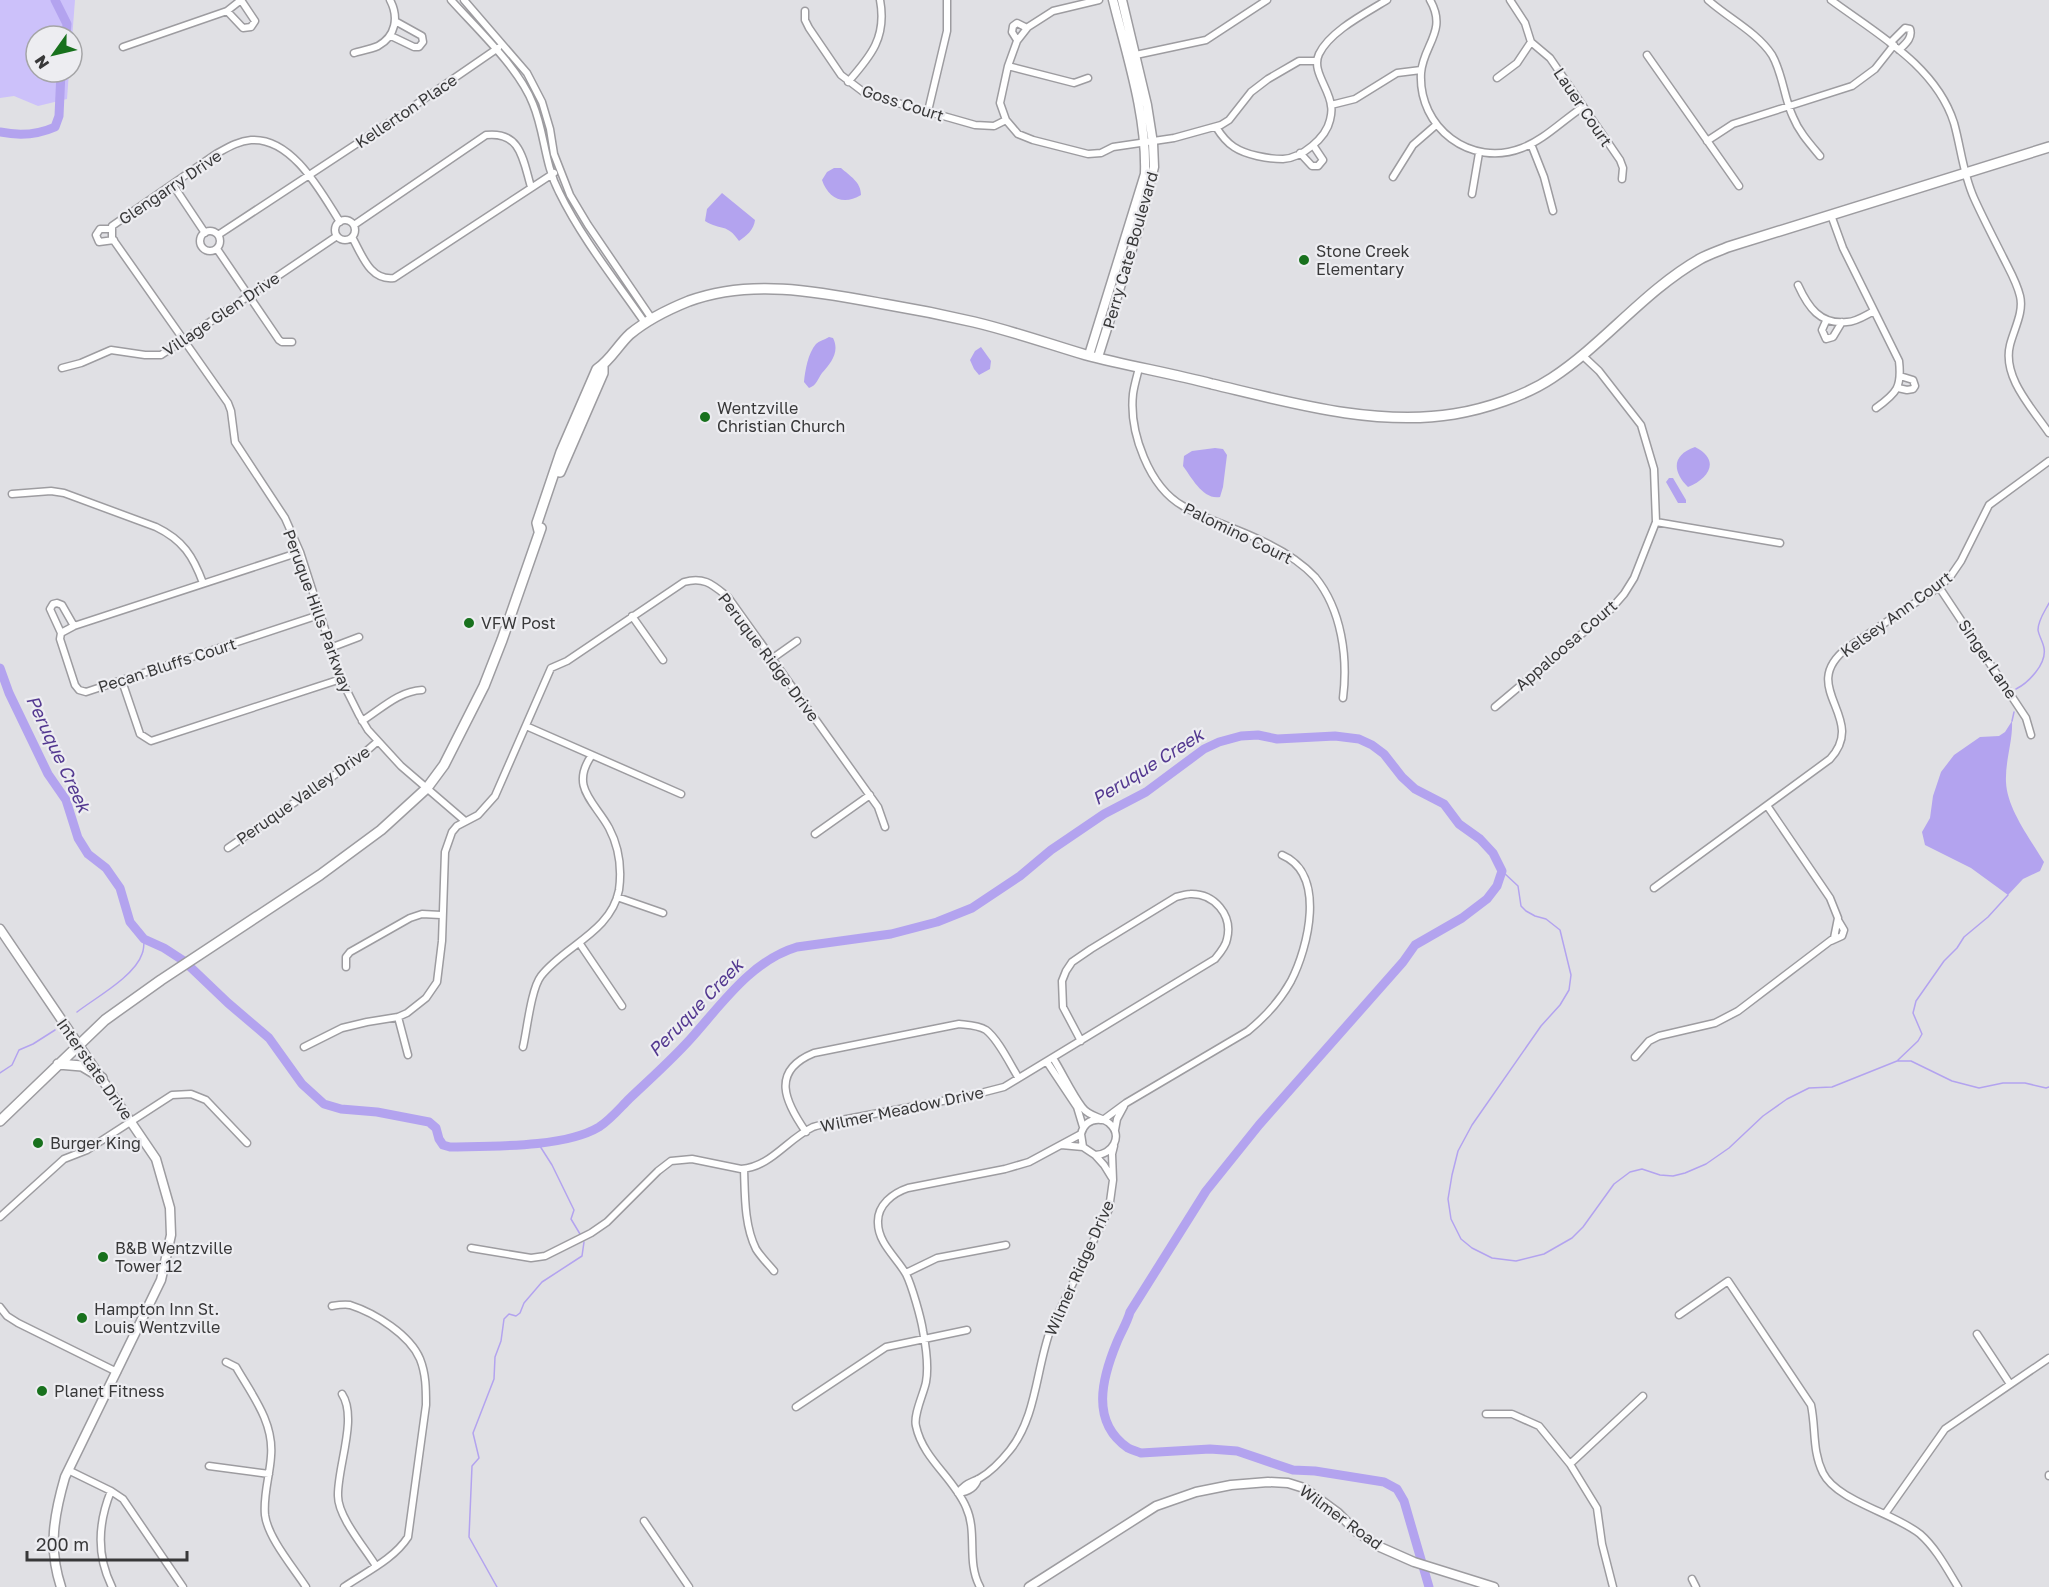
<svg xmlns="http://www.w3.org/2000/svg" width="2049" height="1587" font-family="'Golos Text',sans-serif">
	<style>
		.green { fill: #ccc1fa }
		.water { fill: #b3a3ef }
		.lines { fill: none; stroke-linecap: round; stroke-linejoin: round }
		.stream { stroke: #b3a3ef; stroke-width: 1.5 }
		.river { stroke: #b3a3ef; stroke-width: 9 }
		.street-casing { stroke: #9d9ca0; stroke-width: 9 }
		.secondary-casing { stroke: #9d9ca0; stroke-width: 11 }
		.primary-casing { stroke: #9d9ca0; stroke-width: 12 }
		.street { stroke: #fff; stroke-width: 6 }
		.secondary { stroke: #fff; stroke-width: 8 }
		.primary { stroke: #fff; stroke-width: 9 }
		.poi-dot { fill: #18711d; stroke: #ededf1; stroke-width: 2 }
		.labels { text-anchor: middle; stroke-width: 4.5; stroke-linejoin: round; paint-order: stroke }
		.street-label { font-size: 16px; fill: #383839; stroke: #ededf1 }
		.poi-label { font-size: 16px; fill: #383839; stroke: #ededf1; text-anchor: start }
		.water-label { font-size: 18px; font-style: italic; fill: #533890; stroke: #ededf1 }
	</style>
	<rect width="100%" height="100%" fill="#e0e0e4"/>
	<path class="green" d="M0,0H75L72,39V36H36V72H69L67,99L38,106L14,96L0,98Z"/>
	<path class="water" d="M834,168H841C850,176 861,182 861,195C843,206 828,198 822,180L827,172Z
		M722,193L755,220C754,230 746,236 739,241C727,223 721,231 705,221L707,209Z
		M829,337L833,338C840,352 831,363 822,373C817,380 817,385 809,388L804,382C805,371 808,353 816,344C819,341 824,340 829,337Z
		M981,347L991,361L990,369L979,375L974,369L970,360L975,351Z
		M1695,447C1721,460 1709,479 1688,487C1672,471 1672,455 1695,447Z
		M1215,448L1223,449L1227,455L1223,487L1220,497C1203,500 1192,478 1183,466L1184,456L1192,451Z
		M1669,478H1673L1686,500V503H1678L1666,482Z
		M2012,721C2013,741 2005,761 2006,782C2007,809 2031,840 2044,862L2040,871L2023,879L2008,895L1971,868L1925,845L1922,832L1930,818L1933,796L1941,772L1954,755L1980,737L1999,736L2005,732Z"/>
	<g class="lines">
		<path class="stream" d="M0,672L1,671
			M2016,689C2028,683 2047,664 2044,648C2043,642 2039,636 2038,630C2038,620 2045,611 2049,603
			M2012,721L2014,712
			M1502,871L1518,886L1521,906L1526,911L1535,916L1546,919L1560,930L1571,975L1569,990L1560,1005L1541,1026L1472,1125L1458,1151L1452,1175L1448,1199L1451,1219L1461,1239L1472,1248L1492,1258L1516,1261L1544,1254L1572,1238L1583,1227L1614,1184L1630,1172L1642,1169L1660,1175L1673,1176L1685,1173L1706,1164L1729,1148L1763,1116L1787,1099L1809,1088L1832,1087L1897,1061H1911L1952,1081L1979,1088L2003,1083H2025L2046,1088L2049,1087
			M77,1012C95,998 135,976 142,954C144,950 144,944 144,939
			M1898,1060L1918,1041L1922,1034L1913,1013L1916,1001L1944,961L1957,948L1964,937L1988,917L2008,895
			M0,1073L12,1065L19,1050L33,1044L55,1030
			M538,1143L552,1165L574,1210L571,1219L580,1234
			M497,1587L469,1537L472,1466L479,1458L473,1433L494,1379L495,1357L501,1341L504,1319L509,1314L516,1316L520,1313L524,1303L542,1282L582,1256L584,1242"/>
		<path class="river" d="M55,0L67,24L66,36
			M0,132C19,136 37,135 55,127L59,116L61,72
			M0,668L9,693L48,774L66,800L78,838L88,854L106,868L120,888L130,922L144,939L164,948L184,961L228,1003L269,1038L302,1084L324,1104L341,1109L377,1112L429,1122L436,1128L439,1139L443,1145L450,1147C492,1146 564,1148 599,1127C610,1120 620,1108 629,1099C651,1078 674,1058 694,1035C723,1002 753,960 797,947L891,934L937,922L972,908L1020,876L1051,850L1104,814L1146,792L1204,749L1219,742L1241,736L1258,735L1277,739L1335,736L1359,739L1372,745L1384,754L1402,777L1415,789L1444,804L1459,824L1480,839L1493,853L1502,871L1497,886L1487,899L1462,918L1415,945L1403,962L1259,1125L1206,1191L1130,1312C1127,1323 1121,1332 1117,1342C1102,1378 1090,1422 1128,1448C1132,1450 1136,1451 1141,1453L1210,1449L1237,1451L1293,1470L1315,1471L1384,1482L1397,1489L1404,1501L1429,1587"/>
		<g class="street-casing">
			<path id="street" d="M451,0C478,30 519,68 533,104C545,133 544,163 559,192C582,239 616,281 645,323
				M464,0L527,73L542,102L550,129L554,154L570,195L588,225L652,319
				M1099,0L1053,11L1028,27L1017,41L1008,66L1000,103L1006,120L1018,134L1033,140L1088,154L1101,153L1113,147L1174,138L1221,125L1229,120L1251,92L1268,79L1299,61H1317
				M1430,0C1448,31 1423,45 1421,73C1418,128 1471,168 1522,148C1544,140 1563,120 1583,107
				M1708,0C1728,18 1757,32 1772,55C1783,74 1784,98 1793,117C1799,132 1810,144 1820,156
				M1831,0C1877,34 1936,66 1954,123C1961,148 1963,174 1974,198C1983,218 1994,239 2004,259C2010,271 2017,283 2020,296C2024,312 2014,329 2010,345C2002,377 2032,408 2049,433
				M227,11L243,28L251,27L255,21L241,0
				M805,11V20L809,28L841,75L866,94L975,125L994,126L1006,120
				M391,36L414,47H419L423,42L422,36L395,21
				M1017,40L1012,32L1013,26L1017,23L1027,28
				M1531,42L1550,58L1620,160L1623,168L1622,179
				M1890,43L1905,28L1910,29C1913,38 1905,44 1899,50
				M123,47L227,11L241,0
				M354,53C361,51 371,49 378,46C396,36 399,17 390,0
				M1647,55L1739,186
				M1131,56L1206,40L1267,0
				M1008,66L1074,83L1088,78
				M1497,78L1517,63L1531,42L1525,23L1510,0
				M848,82C871,56 887,37 880,0
				M1331,105L1355,99L1397,73L1421,70
				M928,111L947,31V0
				M1216,127C1221,135 1226,142 1234,147C1246,155 1268,159 1283,159C1302,158 1326,138 1330,120C1331,116 1332,110 1331,106C1330,89 1311,71 1319,54C1330,31 1366,13 1387,0
				M1707,141L1733,124L1852,86L1875,69L1894,45
				M1531,144L1544,177L1553,211
				M1300,153L1312,166H1318L1323,160L1313,145
				M1393,177L1413,145L1436,125
				M173,185L205,233
				M1472,194L1479,153
				M1831,215L1843,248L1899,361C1902,387 1897,393 1876,408
				M335 230a10 10 0 1 1 20 0a10 10 0 1 1-20 0Z
				M340,222C321,192 292,137 251,140C238,141 227,148 216,154L112,226V238L228,403L231,411L235,442L285,518L300,552L341,679L359,715L368,730L401,766L465,821
				M354,225L486,135C521,131 523,160 531,187
				M112,229H100L96,235L99,242L114,240
				M200 241a10 10 0 1 1 20 0a10 10 0 1 1-20 0Z
				M218,235L408,110L498,48
				M352,237C362,255 370,281 394,278L554,173
				M217,249L279,340L282,342H292
				M1798,285C1808,307 1820,325 1847,322C1856,322 1866,315 1874,311
				M1826,321L1822,330L1826,339L1833,337L1842,322
				M62,368L81,363L111,350L145,355H161L337,236
				M1139,368C1137,376 1134,386 1133,394C1129,432 1149,487 1183,506C1207,520 1233,527 1258,539C1278,548 1300,561 1315,577C1342,610 1348,658 1343,698
				M1898,388L1907,390L1913,389L1915,386L1913,380L1900,376
				M12,494L51,491L64,493L156,527C183,540 193,556 203,583
				M1656,522L1780,543
				M300,552L74,626L61,633L60,639L75,685L79,690L86,692L319,615
				M1939,587L2026,718L2031,735
				M632,616L663,660
				M61,633L50,609L53,604L57,603L62,605L74,626
				M330,648L359,637
				M773,658L797,641
				M122,681L140,734L151,741L341,679
				M1495,707L1610,610L1624,594L1634,578L1656,522L1654,469L1641,425L1599,371L1582,355
				M362,721C381,709 399,691 422,690
				M526,726L681,794
				M815,834L870,795
				M228,848L355,761L378,741
				M1654,888L1830,759C1869,717 1796,688 1847,648L1939,587L1950,577L1961,561L1989,505L2049,461
				M617,897L663,913
				M1831,941L1842,936L1844,930L1838,920
				M580,944L622,1006
				M346,967V957L350,952L410,918L422,914L441,915
				M398,1017L408,1055
				M304,1047L342,1028L367,1022L398,1017L407,1013L426,998L437,982L442,941L445,852L452,832L457,826L478,815L495,796L551,668L567,661L684,582C704,576 713,585 728,597L878,807L885,827
				M523,1047C527,1030 531,989 541,976C564,946 611,932 619,890C622,868 619,847 609,828C595,802 569,787 592,755
				M1635,1057L1649,1041L1659,1036L1715,1023L1738,1011L1834,938L1838,918L1830,898L1768,807
				M1053,1058C1063,1074 1071,1092 1082,1107C1089,1117 1100,1116 1109,1123C1124,1136 1112,1155 1095,1155L1083,1147L1081,1134C1084,1123 1091,1119 1101,1120
				M1047,1062L1077,1107L1083,1127
				M1103,1120L1126,1103L1248,1031C1265,1017 1280,1001 1291,981C1308,948 1327,874 1282,855
				M1115,1130L1117,1119L1124,1106
				M806,1132C785,1102 770,1071 814,1053L959,1024C968,1025 978,1025 986,1030C998,1039 1010,1064 1018,1077
				M1061,1145L1083,1147
				M1095,1155L1104,1165L1112,1178
				M744,1169C745,1194 744,1225 756,1249C761,1257 768,1264 774,1271
				M0,1217L64,1159L87,1150L172,1095L191,1094L206,1100L247,1143
				M471,1248L531,1258L545,1256L591,1233L607,1222L658,1171L671,1161L692,1159L741,1169C771,1167 787,1139 813,1127C819,1125 825,1124 831,1122L969,1096L1004,1087L1215,959C1220,953 1226,946 1227,939C1233,915 1214,893 1190,894C1186,894 1181,896 1176,897L1091,949L1072,962L1066,971L1062,981L1063,1007L1081,1041
				M906,1273L937,1258L1006,1245
				M332,1306C338,1305 345,1304 350,1305C375,1313 410,1335 420,1359C426,1374 426,1389 426,1405L408,1537C394,1559 366,1572 344,1587
				M0,1307L7,1316L18,1323L117,1372
				M1679,1315L1728,1281L1811,1405C1816,1428 1812,1451 1823,1473C1837,1501 1894,1513 1920,1534C1936,1548 1947,1569 1958,1587
				M1977,1334L2010,1384
				M226,1362L236,1367C252,1395 274,1422 271,1456C270,1475 263,1495 265,1515C268,1538 293,1567 306,1587
				M342,1394C358,1418 337,1468 338,1496C338,1517 365,1548 376,1566
				M796,1407L886,1347L967,1330
				M1486,1414H1512L1539,1426L1570,1464L1597,1508L1602,1544L1613,1587
				M1570,1464L1643,1396
				M209,1466L269,1474
				M68,1470L111,1491L123,1499L183,1587
				M2049,1475V1476
				M111,1491C98,1523 96,1555 112,1587
				M958,1493C965,1483 971,1483 980,1478C992,1471 1002,1460 1010,1450C1037,1416 1036,1368 1051,1328L1109,1209L1113,1180L1112,1154L1114,1146
				M958,1493C967,1492 975,1488 978,1479
				M1885,1514L1945,1429L2049,1358
				M644,1521L689,1587
				M1692,1579L1696,1587
				M980,1587C966,1561 978,1533 966,1507C953,1477 923,1459 916,1426C913,1415 924,1393 926,1382C929,1366 926,1347 923,1331C921,1318 912,1286 906,1274C897,1258 878,1243 878,1223C877,1205 893,1193 908,1188L1005,1169L1029,1162L1081,1134"/>
		</g>
		<g class="secondary-casing">
			<path id="secondary" d="M1089,355L1145,174C1147,116 1127,56 1113,0
				M1098,357L1138,230L1154,167L1153,143L1147,105L1122,0
				M0,929L156,1159L170,1208L171,1235L161,1280L65,1477C54,1515 48,1548 61,1587
				M1029,1587L1156,1506L1196,1492L1231,1485L1268,1482L1288,1483L1304,1488L1338,1513L1357,1532L1380,1547L1414,1562L1494,1587"/>
		</g>
		<g class="primary-casing">
			<path id="primary" d="M560,472L603,373V366
				M539,531L537,523L561,452L597,369C610,361 618,345 630,334C647,320 669,309 689,301C752,278 820,292 884,304C914,309 944,315 974,322C1012,331 1049,344 1086,355C1128,366 1170,373 1212,384C1288,402 1375,427 1454,414C1485,409 1525,396 1552,378C1605,343 1644,291 1700,259C1709,254 1719,251 1728,247L2049,147
				M58,1064L82,1066L102,1078
				M0,1121L105,1020L161,980L320,875L381,830L427,788L444,765L484,686L502,640L541,528"/>
		</g>
		<use href="#street" class="street"/>
		<use href="#secondary" class="secondary"/>
		<use href="#primary" class="primary"/>
	</g>
	<g class="poi-dot">
		<circle cx="1304" cy="260" r="6"/>
		<circle cx="705" cy="417" r="6"/>
		<circle cx="469" cy="623" r="6"/>
		<circle cx="38" cy="1143" r="6"/>
		<circle cx="103" cy="1257" r="6"/>
		<circle cx="82" cy="1318" r="6"/>
		<circle cx="42" cy="1391" r="6"/>
	</g>
	<g class="labels">
		<g class="street-label">
			<text transform="translate(903 103) rotate(18)" y="6">Goss Court</text>
			<text transform="translate(1583 107) rotate(56)" y="6">Lauer Court</text>
			<text transform="translate(406 111) rotate(-34)" y="6">Kellerton Place</text>
			<text transform="translate(170 187) rotate(-34)" y="6">Glengarry Drive</text>
			<text transform="translate(1130 250) rotate(-74)" y="6">Perry Cate Boulevard</text>
			<text transform="translate(221 314) rotate(-34)" y="6">Village Glen Drive</text>
			<text transform="translate(1238 533) rotate(26)" y="6">Palomino Court</text>
			<text transform="translate(318 611) rotate(70)" y="6">Peruque Hills Parkway</text>
			<text transform="translate(1896 614) rotate(-36)" y="6">Kelsey Ann Court</text>
			<text transform="translate(1566 645) rotate(-41)" y="6">Appaloosa Court</text>
			<text transform="translate(769 657) rotate(53)" y="6">Peruque Ridge Drive</text>
			<text transform="translate(1988 659) rotate(56)" y="6">Singer Lane</text>
			<text transform="translate(167 665) rotate(-18)" y="6">Pecan Bluffs Court</text>
			<text transform="translate(303 795) rotate(-35)" y="6">Peruque Valley Drive</text>
			<text transform="translate(95 1069) rotate(55)" y="6">Interstate Drive</text>
			<text transform="translate(902 1109) rotate(-12)" y="6">Wilmer Meadow Drive</text>
			<text transform="translate(1079 1268) rotate(-66)" y="6">Wilmer Ridge Drive</text>
			<text transform="translate(1341 1517) rotate(36)" y="6">Wilmer Road</text>
		</g>
		<g class="poi-label">
			<text x="1316" y="257">Stone Creek<tspan x="1316" dy="18">Elementary</tspan></text>
			<text x="717" y="414">Wentzville<tspan x="717" dy="18">Christian Church</tspan></text>
			<text x="481" y="629">VFW Post</text>
			<text x="50" y="1149">Burger King</text>
			<text x="115" y="1254">B&amp;B Wentzville<tspan x="115" dy="18">Tower 12</tspan></text>
			<text x="94" y="1315">Hampton Inn St.<tspan x="94" dy="18">Louis Wentzville</tspan></text>
			<text x="54" y="1397">Planet Fitness</text>
		</g>
		<g class="water-label">
			<text transform="translate(58 754) rotate(65)" y="6">Peruque Creek</text>
			<text transform="translate(1148 767) rotate(-32)" y="6">Peruque Creek</text>
			<text transform="translate(696 1008) rotate(-46)" y="6">Peruque Creek</text>
		</g>
	</g>
	<g transform="translate(54 54) rotate(236)"><circle r="28" fill="#ededf1" stroke="#a5a5a7" stroke-width="1.5"/>
	<path d="M0-4.5L10 22L0 15L-10 22Z" fill="#18711d"/>
	<text y="-9" font-size="16" font-weight="bold" text-anchor="middle" fill="#383839">N</text>
	</g>
	<path d="M27 1551v9h160v-9" fill="none" stroke="#383839" stroke-width="3"/>
	<text x="36" y="1551" font-size="18" fill="#383839" stroke="#ededf1" stroke-width="4.5" paint-order="stroke">200 m</text>
</svg>
